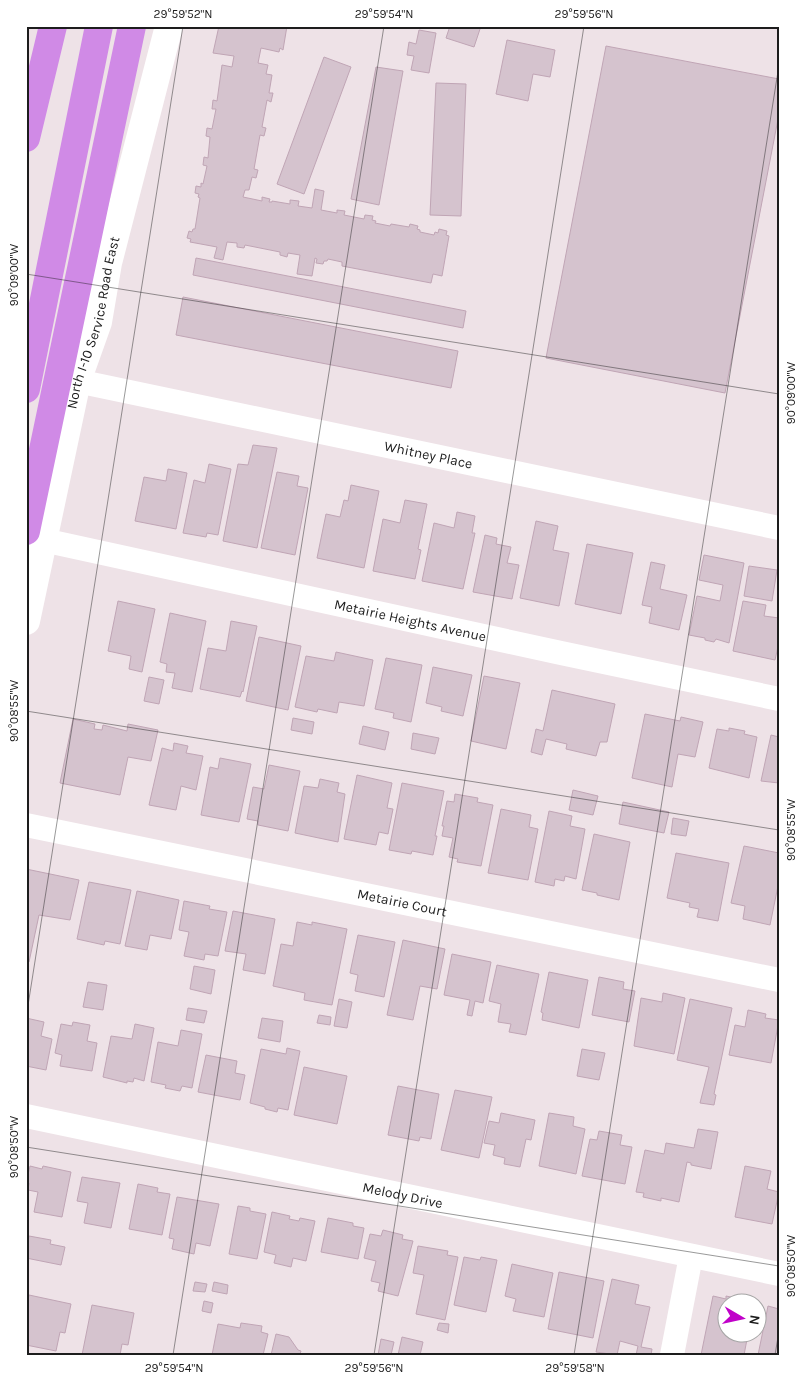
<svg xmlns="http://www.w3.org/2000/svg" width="805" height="1381" font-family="Karla,sans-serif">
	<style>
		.building { fill: #d5c3ce; stroke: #c0a5b5 }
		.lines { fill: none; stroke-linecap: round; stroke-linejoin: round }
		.minor { stroke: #fff; stroke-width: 24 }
		.tertiary { stroke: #fff; stroke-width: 28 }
		.motorway { stroke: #d08ae6; stroke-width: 28 }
		.ticks { fill: none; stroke: #1d1d1d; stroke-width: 1; stroke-opacity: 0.45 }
		.labels { text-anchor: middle; stroke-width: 5; stroke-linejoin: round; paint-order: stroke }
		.street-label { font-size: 14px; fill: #1d1d1d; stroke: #fff }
		.neatline { fill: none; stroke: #1d1d1d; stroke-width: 2 }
		.ticks-label { font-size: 12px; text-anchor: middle; fill: #1d1d1d }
	</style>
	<rect width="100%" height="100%" fill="#eee2e7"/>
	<path class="building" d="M219,26H287L283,50L280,48L279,52L261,48L258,63L268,65L266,74L272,75L269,93H273L271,102L267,100L262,127L266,128L264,136L260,135L254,169L258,170L256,178L252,177L249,190H245L243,197L262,201V197L270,199L269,202H272V201L290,204V200L299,201L298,206L312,208L315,189L324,191L321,210L337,213V210L345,211L344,215L364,219L365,215L373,216L372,220L376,221L375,223L390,226L391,224L409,227L410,224L418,226L417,229L420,230V232L434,235L435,232L438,233L439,229L447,231L446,235L449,236L442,276L433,274L431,283L342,266V262L328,259L327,261H324L323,264L316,263L317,259L315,258L312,276L297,274L300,255L288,253L287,257L280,255V252L245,245L244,248L237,247V243L227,242L223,260L214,258L217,247L190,242L191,239L187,238L189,231L192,232L193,229H195L200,198L198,197L199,194L195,193L196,186L201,187V183L203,184L207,166L203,165L204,157L208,158L210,137L206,136L207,128L212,129L216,109H212L213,100L217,101L222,65L232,67L234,56L213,53Z
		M450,26H481L474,47L446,38Z
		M419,30L436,33L429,73L411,70L414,56L407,55L409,42L416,44Z
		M507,40L555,50L550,77L533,74L528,101L496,94Z
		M606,46L779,79V114L725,393L546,358Z
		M324,57L351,67L304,194L277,184Z
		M376,67L403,71L379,205L351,199Z
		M436,83L466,84L461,216L430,215Z
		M196,258L466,311L463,328L193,275Z
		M183,297L458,351L451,388L176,335Z
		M253,445L277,448L257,548L223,541L238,464L248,465Z
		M209,464L231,469L218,535L207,533L206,537L183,533L194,480L205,483Z
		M168,469L187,473L176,529L135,521L144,477L166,481Z
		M277,472L299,476L297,486L308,488L295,555L261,548Z
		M351,485L379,491L364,568L317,558L326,514L340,517L344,500L348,501Z
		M405,500L427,504L418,549L421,550L415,579L373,571L383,519L400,523Z
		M457,512L475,516L472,533H475L463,589L422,581L434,523L454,528Z
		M536,521L558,526L553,550L569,553L559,606L520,598Z
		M485,535L497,538L496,544L511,547L507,563L519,565L512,599L473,592Z
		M587,544L633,553L621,614L575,604Z
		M704,555L744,563L729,643L716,639L714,642L705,640V638L689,635L697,596L720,601L723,585L699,580Z
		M651,562L665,565L660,589L687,595L679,630L649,623L652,607L642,605Z
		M749,566L777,570L772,601L744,596Z
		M118,601L155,609L142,672L129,669L131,656L108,651Z
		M743,601L766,605L764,616L779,618V642L775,660L733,651Z
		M170,613L206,621L192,692L172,688L175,673L166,672L167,664L160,662Z
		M231,621L257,626L243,692L242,691L240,697L200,689L208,648L226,651Z
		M259,637L301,646L288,710L246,701Z
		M336,652L373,660L364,706L339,702L337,713L318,709L317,712L295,707L306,656L334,661Z
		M386,658L422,665L411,722L393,718L394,713L375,709Z
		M433,667L472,675L463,716L441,711L442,707L426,703Z
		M484,676L520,683L506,749L471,741Z
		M149,677L164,680L159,704L144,701Z
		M552,690L615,704L607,742H600L596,756L566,749L567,744L546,739L542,755L531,752L536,729L543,731Z
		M645,714L680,721L681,717L703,722L695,757L678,754L672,787L632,778Z
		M293,718L314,722L312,734L291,730Z
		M73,719L95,724L94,729L102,730L103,725L127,731L128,724L158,730L151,761L128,757L120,795L60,783Z
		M363,726L389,732L385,750L359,744Z
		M729,728L745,731L744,734L757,737L749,778L709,768L717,729L729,731Z
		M413,733L439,738L435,754L411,749Z
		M771,735L779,737V783L761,781Z
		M174,743L188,746L186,753L203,756L196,790L181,786L176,810L149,805L162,748L173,751Z
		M220,758L251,764L239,822L201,815L210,767L218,769Z
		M269,765L300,771L288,831L258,825V821L247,819L253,787L264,789Z
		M357,775L392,783L387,808L393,809L388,834L379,832L376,845L344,839Z
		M320,779L339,783L337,792L345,794L338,842L295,833L304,786L318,788Z
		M402,783L444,791L435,836H437L433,855L412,851L411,854L389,850Z
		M573,790L598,796L593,815L569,810Z
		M455,794L478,798L477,802L493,805L481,866L457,862L458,859L449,857L453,838L442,836L444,826H442L447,801L454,802Z
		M623,802L669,812L664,833L619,824Z
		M501,809L531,815L529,827L538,829L528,880L488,873Z
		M549,811L572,816L570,826L585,829L576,879L565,876L564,881L555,879L554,886L535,882Z
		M673,818L689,821L686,836L671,834Z
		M594,834L630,842L619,900L597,895V893L582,890Z
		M744,846L779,853V881L770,925L743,919L745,906L731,903Z
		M676,853L729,863L718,921L697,917L699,909L689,907L690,903L667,898Z
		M26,869L79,880L70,920L39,915L29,962L26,961Z
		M89,882L131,890L120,944L105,941L104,945L77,939Z
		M137,891L179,900L171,939L150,935L147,950L125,946Z
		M184,901L210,906L209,909L227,912L218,956L205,954L204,960L184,956L189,932L179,930Z
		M233,911L275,919L265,974L243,970L246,954L225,951Z
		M297,922L312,925V922L347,929L332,1005L304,1000L305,993L273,986L281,944L293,946Z
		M358,935L395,942L384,997L355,991L358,975L350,973Z
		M403,940L445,949L437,989L420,986L413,1020L387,1015Z
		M452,954L491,962L483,1003L475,1001L472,1016L467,1015L470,1000L444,995Z
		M497,965L539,974L526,1035L509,1032L511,1024L498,1022L501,1004L489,1001Z
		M194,966L215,970L211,994L190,989Z
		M549,972L588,980L579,1028L542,1020L543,1013L541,1012Z
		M599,977L624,982L623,989L635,991L629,1022L592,1015Z
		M88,982L107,985L103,1010L83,1007Z
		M663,993L685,998L674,1054L634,1046L641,998L662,1002Z
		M339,999L352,1002L347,1028L334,1026Z
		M690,999L732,1008L714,1094L716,1095L714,1105L700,1103L709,1067L677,1060Z
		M188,1008L207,1011L204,1023L186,1020Z
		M748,1010L766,1014L765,1018L779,1020L771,1063L729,1055L735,1025L745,1027Z
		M319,1015L331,1017L330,1025L317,1023Z
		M26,1018L44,1022L41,1036L52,1039L46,1070L26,1066Z
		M262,1018L283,1021L280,1042L258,1038Z
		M73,1022L90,1025L87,1041L97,1043L92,1071L60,1066L62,1055L55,1053L61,1024L72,1026Z
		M135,1024L154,1028L144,1081L134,1078L133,1082L127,1081V1083L103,1077L111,1036L132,1039Z
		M181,1030L202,1034L192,1088L182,1086L180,1091L165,1088L166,1085L151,1082L158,1042L178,1046Z
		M287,1048L300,1051L288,1110L278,1108L277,1112L265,1109V1107L250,1103L261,1049L286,1054Z
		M582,1049L605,1053L599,1080L577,1076Z
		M206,1055L237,1061L235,1073L245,1075L240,1100L198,1092Z
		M304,1067L347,1076L337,1124L294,1115Z
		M398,1086L439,1094L431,1139L420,1137L419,1141L388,1135Z
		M455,1090L492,1097L479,1158L441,1150Z
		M501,1113L535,1120L531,1140L526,1139L520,1167L504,1164L505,1158L493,1155L495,1145L484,1143L489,1121L499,1123Z
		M549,1113L574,1117L573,1126L585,1129L576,1174L539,1166Z
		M698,1129L718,1132L711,1169L691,1165V1163L687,1162L679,1202L661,1198V1201L643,1197L644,1193L636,1192L645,1150L664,1154L666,1143L694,1148Z
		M599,1131L622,1135L620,1145L632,1147L625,1184L582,1176L590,1139L597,1140Z
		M30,1166L42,1169L43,1166L71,1172L62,1217L34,1212L38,1192L28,1190L29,1183H26Z
		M745,1166L771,1171L767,1189L779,1192L772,1224L735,1217Z
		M82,1177L120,1183L111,1228L84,1223L88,1203L77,1201Z
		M138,1184L158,1188L157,1192L170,1194L162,1235L129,1229Z
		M177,1197L219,1204L210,1246L196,1243L194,1254L172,1249L174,1239L169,1238Z
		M238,1206L250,1208V1211L266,1214L257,1259L229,1254Z
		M272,1212L290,1216L289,1219L299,1221L300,1218L315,1221L306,1261L293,1258L291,1267L274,1263L276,1255L264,1252Z
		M328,1218L353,1223V1226L364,1228L358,1259L321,1252Z
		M383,1230L403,1235L402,1239L413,1241L398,1296L378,1291L380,1283L371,1281L376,1261L364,1258L370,1234L381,1236Z
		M29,1236L51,1240L50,1244L65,1247L61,1265L26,1258Z
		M418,1246L448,1251L447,1255L458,1257L445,1320L416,1314L424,1275L413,1273Z
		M464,1257L480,1260L481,1257L497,1260L486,1312L454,1305Z
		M512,1264L553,1273L544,1317L513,1311L516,1299L505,1296Z
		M559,1272L604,1281L593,1338L548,1329Z
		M612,1279L639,1285L635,1304L650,1307L641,1347L652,1349L651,1355H636L638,1346L620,1341L617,1355L596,1352Z
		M195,1282L207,1284L205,1292L193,1291Z
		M214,1282L228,1285L227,1294L212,1291Z
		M29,1295L71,1304L65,1333L60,1332L56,1351L26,1345V1311Z
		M713,1296L726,1299V1296L754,1302V1304H728V1334H748L744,1355H701Z
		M204,1301L213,1303L211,1313L202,1311Z
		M92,1305L134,1313L128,1345L122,1344L120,1355H82Z
		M768,1306L779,1309V1355H758Z
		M241,1323L262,1326L261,1332L268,1334L263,1355H212L218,1324L240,1328Z
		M439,1323L449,1324L448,1333L437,1330Z
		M276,1334L289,1337L298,1350L301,1351L300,1354L305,1355H271Z
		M402,1337L423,1342L420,1355H398Z
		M381,1339L394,1342L391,1355H378Z"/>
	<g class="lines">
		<g class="minor">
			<path id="s1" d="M77,381L779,528"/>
			<path id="s2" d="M43,540L561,653L779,699"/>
			<path id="s3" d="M26,825L779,980"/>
			<path id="s4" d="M26,1116L779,1274"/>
			<path d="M672,1355L691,1256"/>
		</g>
		<path class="tertiary" id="s5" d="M26,621L77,381L98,322L108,263L169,26"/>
		<path class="motorway" d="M26,138L53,26
			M26,389L99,26
			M26,531L132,26"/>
	</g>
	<path class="ticks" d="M26,274L779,394M26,711L779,830M26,1018L183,26M26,1147L779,1266M173,1355L384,26M374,1355L584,26M574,1355L779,65M775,1355L779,1331"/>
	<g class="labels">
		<g class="street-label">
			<text dy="5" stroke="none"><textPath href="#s5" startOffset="306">North I-10 Service Road East</textPath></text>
			<text dy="5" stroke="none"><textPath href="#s1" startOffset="359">Whitney Place</textPath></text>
			<text dy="5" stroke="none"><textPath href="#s2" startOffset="376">Metairie Heights Avenue</textPath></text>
			<text dy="5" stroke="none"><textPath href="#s3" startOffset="384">Metairie Court</textPath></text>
			<text dy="5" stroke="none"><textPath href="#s4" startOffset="385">Melody Drive</textPath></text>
		</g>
	</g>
	<rect width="805" height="1381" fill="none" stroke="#ffffff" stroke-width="55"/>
	<g transform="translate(742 1318) rotate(99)"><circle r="24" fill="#ffffff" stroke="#a5a5a5"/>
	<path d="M0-4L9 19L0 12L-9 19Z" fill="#c001c9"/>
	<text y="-8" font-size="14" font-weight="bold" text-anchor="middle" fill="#1d1d1d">N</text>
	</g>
	<rect x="28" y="28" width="750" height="1326" class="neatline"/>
	<g class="ticks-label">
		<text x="183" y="18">29°59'52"N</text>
		<text x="384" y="18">29°59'54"N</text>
		<text x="584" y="18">29°59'56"N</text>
		<text transform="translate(14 275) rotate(-90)" y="4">90°09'00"W</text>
		<text transform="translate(791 393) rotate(-90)" y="4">90°09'00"W</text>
		<text transform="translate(14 711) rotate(-90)" y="4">90°08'55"W</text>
		<text transform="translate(791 830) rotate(-90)" y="4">90°08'55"W</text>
		<text transform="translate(14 1147) rotate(-90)" y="4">90°08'50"W</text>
		<text transform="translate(791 1266) rotate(-90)" y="4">90°08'50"W</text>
		<text x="174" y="1372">29°59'54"N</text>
		<text x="374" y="1372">29°59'56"N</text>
		<text x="575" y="1372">29°59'58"N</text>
	</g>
</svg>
